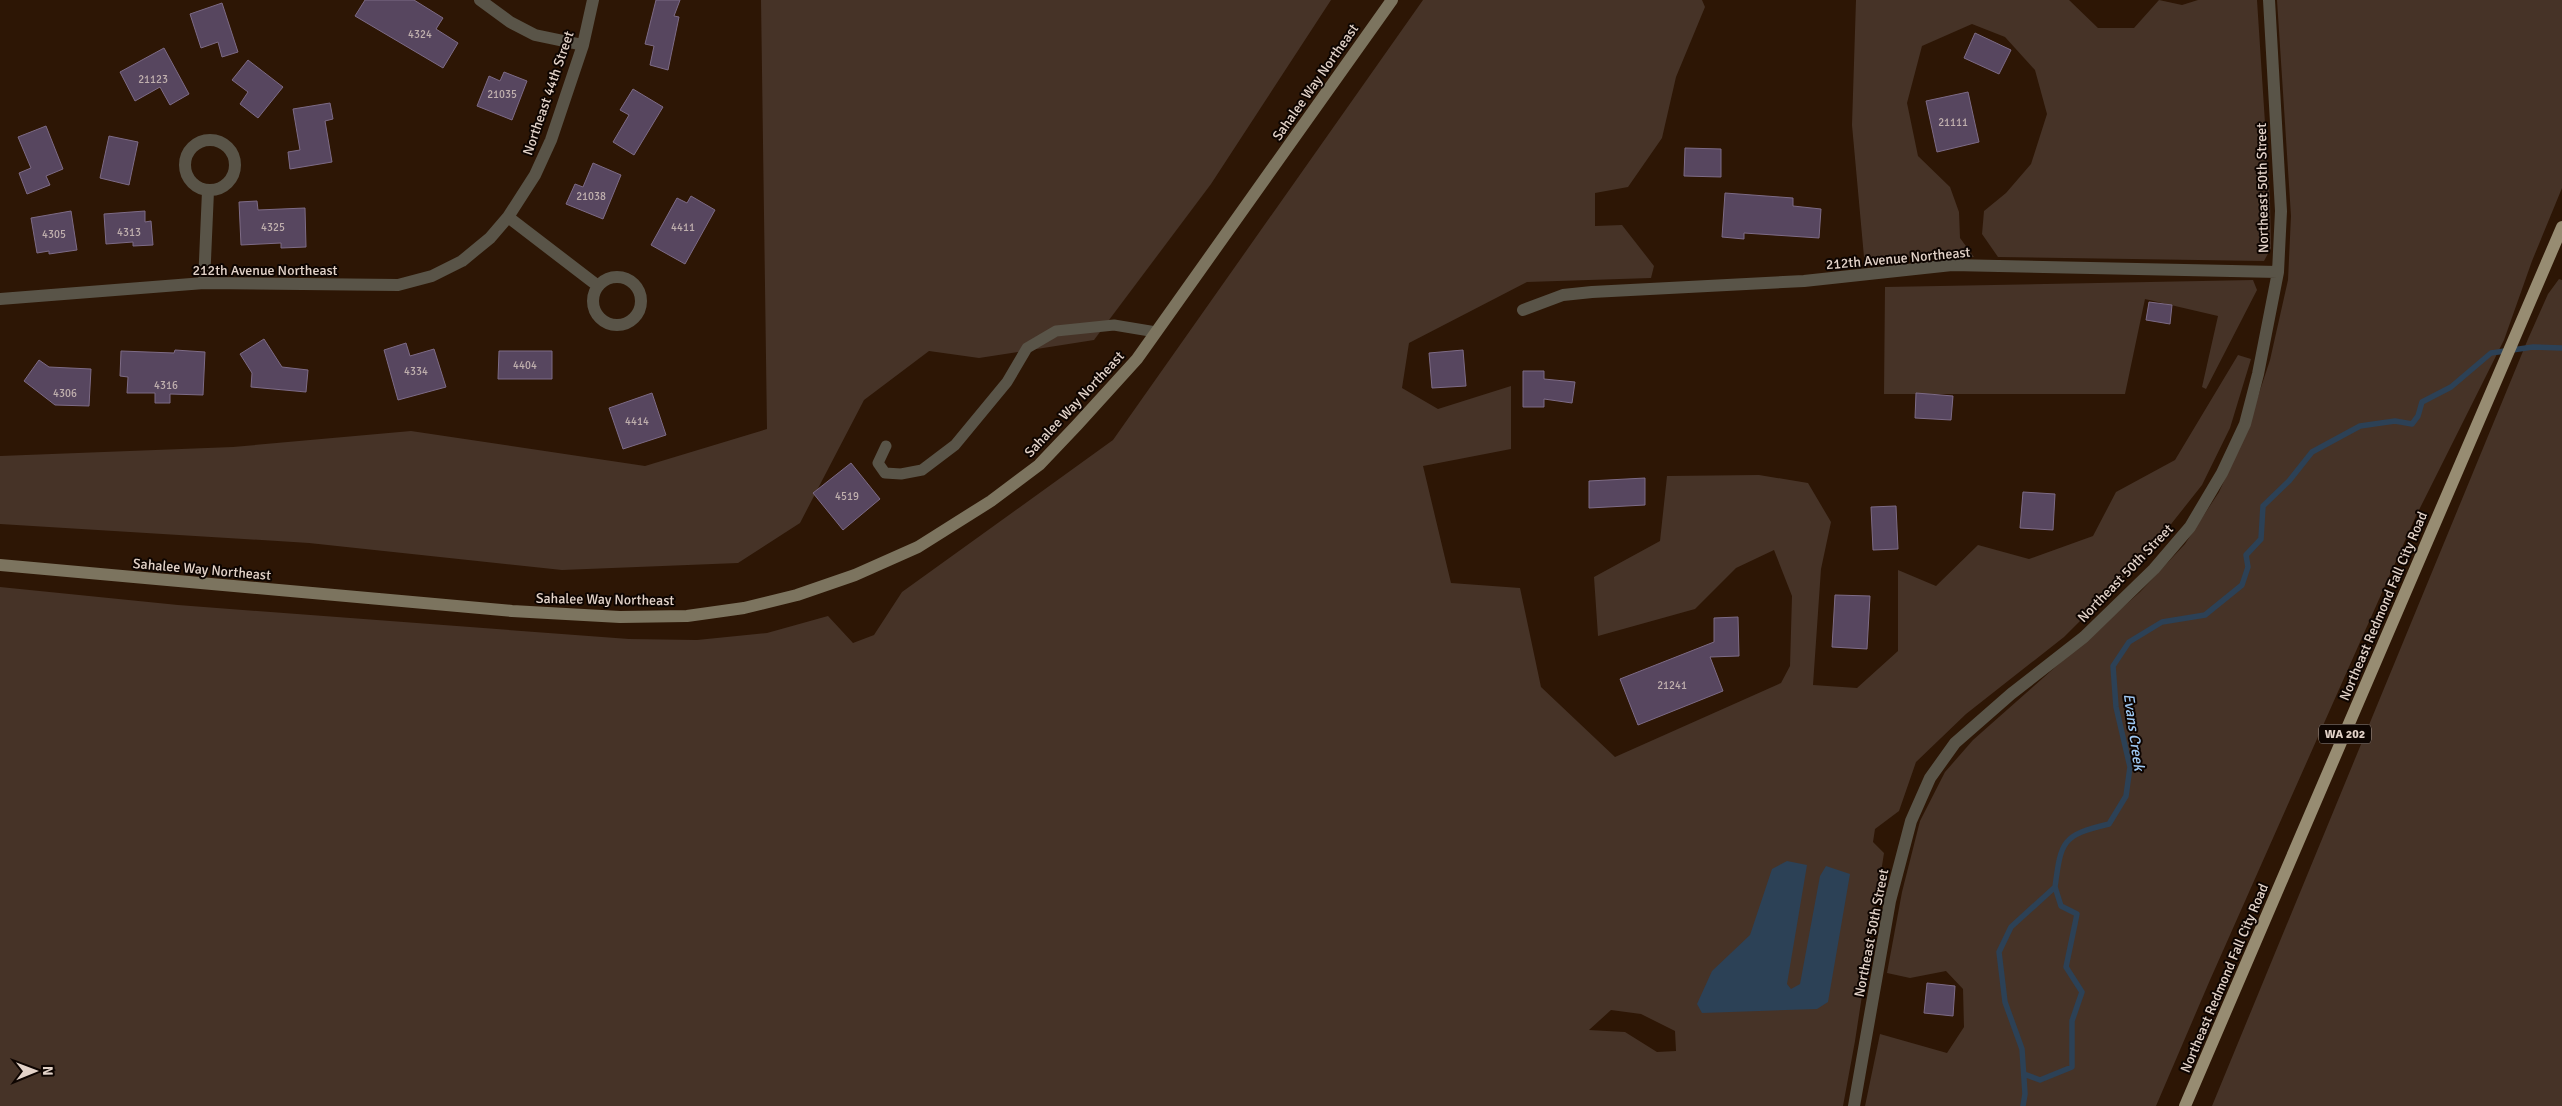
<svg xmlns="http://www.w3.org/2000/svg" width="2562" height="1106" font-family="Signika,sans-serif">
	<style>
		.green { fill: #463327; fill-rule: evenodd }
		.water { fill: #2c4156 }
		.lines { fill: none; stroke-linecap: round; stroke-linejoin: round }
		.stream { stroke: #2c4156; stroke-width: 5.5 }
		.building { fill: #57465f; stroke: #7d6b86 }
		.service { stroke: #595448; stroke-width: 11 }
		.minor { stroke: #595448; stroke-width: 12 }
		.secondary { stroke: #7c745f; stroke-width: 12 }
		.primary { stroke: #978c72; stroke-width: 12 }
		.labels { text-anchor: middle; stroke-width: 4; stroke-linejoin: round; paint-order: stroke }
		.number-label { font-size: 11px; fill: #c0b0ae }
		.shield { fill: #0e0501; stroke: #a3958d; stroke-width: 1 }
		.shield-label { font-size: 12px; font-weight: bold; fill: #e3d3c9 }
		.street-label { font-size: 14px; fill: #e3d3c9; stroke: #0e0501 }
		.water-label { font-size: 15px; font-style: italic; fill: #9fc9f4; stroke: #0e0501 }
	</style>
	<rect width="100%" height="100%" fill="#2d1605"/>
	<path class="green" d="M761,0H1331L1211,184L1094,340L979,358L929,351L864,400L800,523L738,563L562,570L309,543L0,524V456L233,447L411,431L645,466L767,429Z
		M1423,0H1702L1705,7L1676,77L1662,138L1628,187L1595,193V226L1622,225L1654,266L1651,278L1527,282L1409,343L1402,388L1438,409L1511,386V449L1423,466L1451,583L1520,588L1541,687L1615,757L1781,683L1790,666L1792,596L1774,550L1736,568L1695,609L1598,636L1594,577L1660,541L1667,476L1759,475L1808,483L1831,522L1821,569L1813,685L1857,688L1898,651V570L1936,586L1978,545L2029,559L2093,536L2116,492L2175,460L2238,355L2251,359L2230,428L2202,485L2149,552L2064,637L1966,714L1916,762L1899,811L1875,829L1873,842L1884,853L1855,1041L1843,1106H0V587L178,605L629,639L697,640L767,633L828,616L853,643L874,635L902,592L1113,440ZM1611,1010L1641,1014L1675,1031L1676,1051L1657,1052L1625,1032L1589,1030Z
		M1856,0H2069L2098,28H2134L2159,0L2182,5L2198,0H2257L2270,200L2271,248L2264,261L1998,257L1982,234L1984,211L2006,193L2031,164L2047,114L2035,70L2005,37L1972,24L1922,46L1907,103L1918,156L1950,187L1959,212L1960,238L1974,257H1864L1852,125Z
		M2277,0H2562V188L2532,261L2504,340L2416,516L2210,980L2156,1106H1865L1880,1034L1947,1053L1964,1027L1963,989L1946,971L1910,978L1887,973L1902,892L1920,821L1945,772L1973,740L2140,592L2185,544L2219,492L2246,433L2270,360L2288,280L2291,216Z
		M2559,279L2562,280V1106H2212L2528,339L2548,294Z
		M2253,280L2257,290L2206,389L2202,387L2218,316L2145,299L2125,394H1884L1885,287Z"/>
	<path class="water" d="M1787,861L1807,865L1787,984L1791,989L1800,984L1820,876L1826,866L1850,874L1828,1002L1817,1009L1702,1013L1697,1004L1712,971L1750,935L1772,869Z"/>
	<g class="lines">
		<path class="stream" d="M2024,1074L2040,1080L2072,1067V1021L2082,992L2066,967L2077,914L2061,906L2055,887
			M2023,1106L2025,1094L2022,1049L2005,1002L1999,952L2011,927L2055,887C2061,841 2062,835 2109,824L2126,796L2130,767L2116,707L2113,666L2129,642L2162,622L2205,615L2242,585L2248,567L2246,555L2261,539L2263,506L2289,481L2312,452L2360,426L2395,421L2412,424L2418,416L2422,402L2451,387L2491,353L2533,347L2562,348"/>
	</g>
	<path class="building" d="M365,0H414L443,18L436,29L458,43L443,68L355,16Z
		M656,0H680L674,16L679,17L668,70L650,65L654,46L645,44Z
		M222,3L238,52L222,57L218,42L201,48L190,14Z
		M1975,33L2011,50L1999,74L1964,58Z
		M164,48L189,94L170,105L160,87L135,101L120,72Z
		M248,60L283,87L258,118L240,104L248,92L232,80Z
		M504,72L527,81L512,120L477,106L489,76L500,81Z
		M633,89L663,107L634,155L613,142L629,115L620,110Z
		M1968,92L1979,142L1937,152L1926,101Z
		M330,103L333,119L325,121L332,162L290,169L288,152L300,150L293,109Z
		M46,126L63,169L46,176L50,185L27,194L19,173L31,168L18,137Z
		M109,136L138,142L129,185L100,178Z
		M1685,148L1721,149V177L1684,176Z
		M593,163L621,175L603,219L566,204L575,184L583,187Z
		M1725,193L1793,198V206L1821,209L1819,238L1744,233V239L1722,237Z
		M691,196L715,210L685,264L651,245L677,198L687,203Z
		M257,201L258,210L305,208L306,247L281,248V243L241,245L239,202Z
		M71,211L77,250L49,254V251L37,253L31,218Z
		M145,211V222L151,221L153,245L133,246V242L106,244L104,214Z
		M2149,302L2172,305L2170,324L2146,320Z
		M264,339L282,367L308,370L306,392L251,387L252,373L240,354Z
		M406,343L410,356L434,349L446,387L398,400L384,350Z
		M175,350L205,352L203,395L170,394V403H155V393H127L128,377L120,376L121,351L174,353Z
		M1463,350L1466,386L1432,388L1429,353Z
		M499,351H552V379H498Z
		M39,360L49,367L91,369L89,406L55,405L24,381Z
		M1523,371H1544V379L1575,382L1572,403L1544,399V407H1523Z
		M652,393L666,435L623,449L609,408Z
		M1916,393L1953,396L1951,420L1915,418Z
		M851,463L880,499L843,530L813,493Z
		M1645,478V505L1589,508V481Z
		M2023,492L2055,494L2053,530L2020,528Z
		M1896,506L1898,549L1873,550L1871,507Z
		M1835,595L1870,596L1867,649L1832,647Z
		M1738,617L1739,656L1710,657L1723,691L1638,725L1620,679L1714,642V618Z
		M1927,983L1955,986L1953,1016L1924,1013Z"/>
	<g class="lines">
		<path class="service" d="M886,446L878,463L885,473L901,474L922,470L955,445L1007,382L1027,348L1056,331L1114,325L1156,332"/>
		<path class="minor" d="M480,0L510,22L535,35L583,45
			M185 165a25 25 0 1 1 50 0a25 25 0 1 1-50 0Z
			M508,217L598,286
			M593 301a24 24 0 1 1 48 0a24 24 0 1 1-48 0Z
			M204,283L208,191
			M0,299L204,283L398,285L432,276L462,261L490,238L508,217L535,175L551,140L583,45L593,0
			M1523,310L1563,295L1592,292L1804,281L1952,265L2278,272
			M1854,1106L1890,901L1911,821L1930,778L1955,743L2011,694L2084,637L2154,569L2190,527L2222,473L2245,424L2258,374L2278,272L2281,211L2269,0"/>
		<path class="secondary" d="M0,565L512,611L620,617L687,616L744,608L797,595L855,575L918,547L991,501L1039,465L1077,425L1137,359L1392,0"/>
		<path class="primary" d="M2185,1106L2562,227"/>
	</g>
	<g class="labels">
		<g class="number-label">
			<text x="420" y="38">4324</text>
			<text x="153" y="83">21123</text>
			<text x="502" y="98">21035</text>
			<text x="1953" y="126">21111</text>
			<text x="591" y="200">21038</text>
			<text x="273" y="231">4325</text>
			<text x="683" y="231">4411</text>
			<text x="129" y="236">4313</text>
			<text x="54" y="238">4305</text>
			<text x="525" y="369">4404</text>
			<text x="416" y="375">4334</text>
			<text x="166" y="389">4316</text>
			<text x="65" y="397">4306</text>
			<text x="637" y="425">4414</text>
			<text x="847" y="500">4519</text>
			<text x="1672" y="689">21241</text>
		</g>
		<rect class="shield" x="2319" y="724.5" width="52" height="19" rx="4"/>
		<g class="shield-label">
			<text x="2345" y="738">WA 202</text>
		</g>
		<g class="street-label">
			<text transform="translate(1315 82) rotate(-55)" y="5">Sahalee Way Northeast</text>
			<text transform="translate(548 93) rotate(-71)" y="5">Northeast 44th Street</text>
			<text transform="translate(2262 188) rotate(-91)" y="5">Northeast 50th Street</text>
			<text transform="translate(1898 258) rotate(-5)" y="5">212th Avenue Northeast</text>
			<text x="265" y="275">212th Avenue Northeast</text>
			<text transform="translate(1074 404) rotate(-47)" y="5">Sahalee Way Northeast</text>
			<text transform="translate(202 569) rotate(5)" y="5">Sahalee Way Northeast</text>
			<text transform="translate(2125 573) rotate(-46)" y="5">Northeast 50th Street</text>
			<text transform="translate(605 599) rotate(1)" y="5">Sahalee Way Northeast</text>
			<text transform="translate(2383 606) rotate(-67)" y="5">Northeast Redmond Fall City Road</text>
			<text transform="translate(1871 933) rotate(-79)" y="5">Northeast 50th Street</text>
			<text transform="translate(2224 978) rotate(-67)" y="5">Northeast Redmond Fall City Road</text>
		</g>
		<g class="water-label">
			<text transform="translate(2134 732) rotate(82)" y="5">Evans Creek</text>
		</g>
	</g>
	<g transform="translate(35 1071) rotate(89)" stroke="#0e0501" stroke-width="4" paint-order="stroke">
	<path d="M0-4L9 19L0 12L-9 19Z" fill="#e3d3c9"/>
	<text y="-8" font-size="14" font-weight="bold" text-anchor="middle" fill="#e3d3c9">N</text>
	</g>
</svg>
